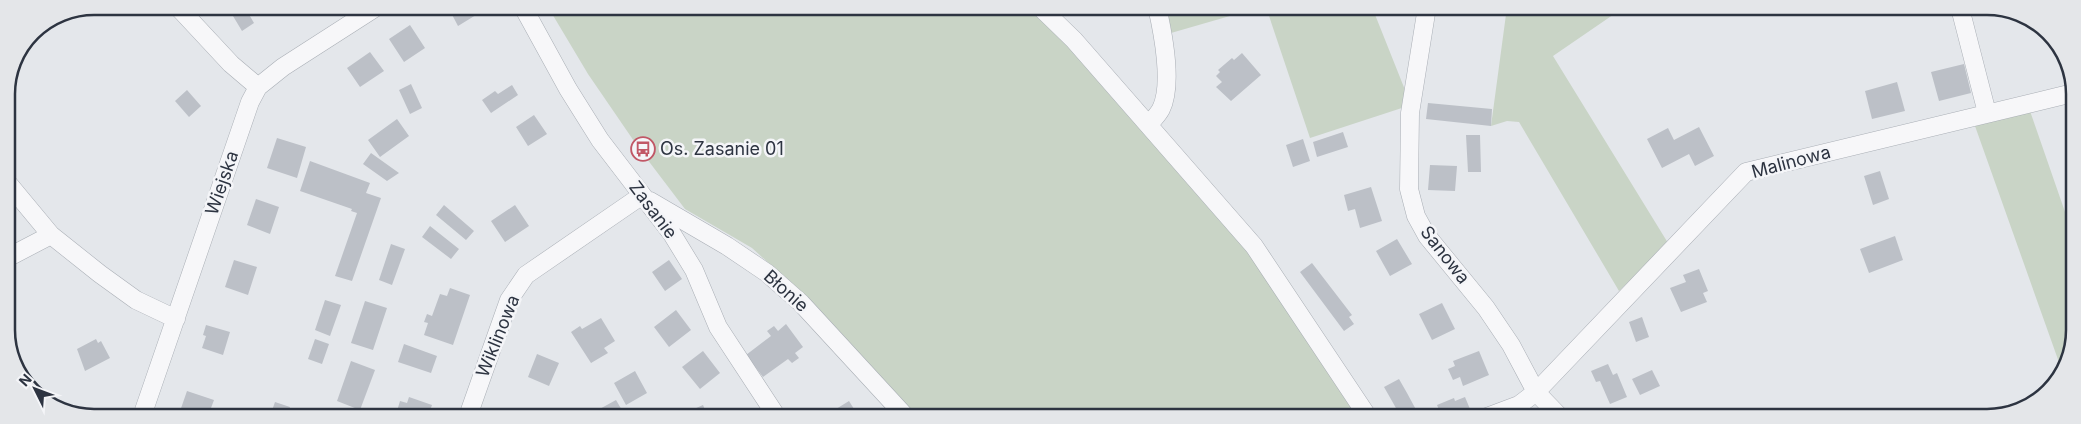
<svg xmlns="http://www.w3.org/2000/svg" width="2081" height="424" font-family="Inter,sans-serif">
	<style>
		.green { fill: #c9d4c6 }
		.building { fill: #bcc0c7 }
		.lines { fill: none; stroke-linecap: round; stroke-linejoin: round }
		.minor-casing { stroke: #a9aeb5; stroke-width: 19 }
		.minor { stroke: #f7f7f9; stroke-width: 18 }
		.labels { text-anchor: middle; stroke-width: 5; stroke-linejoin: round; paint-order: stroke }
		.poi-label { font-size: 18px; fill: #2d3441; stroke: #f4f5f8; text-anchor: start }
		.street-label { font-size: 18px; fill: #2d3441; stroke: #f4f5f8 }
		.rim { fill: none; stroke: #2d3441; stroke-width: 2.5 }
	</style>
	<rect width="100%" height="100%" fill="#e4e7eb"/>
	<path class="green" d="M548,7H1031L1072,46L1234,231L1361,417H917L796,288L752,248L685,209L644,155L648,151L642,143L638,147L588,74Z
		M1166,7H1261L1171,33Z
		M1266,7H1372L1411,105L1310,138Z
		M1507,7L1623,8L1553,56L1668,243L1619,291L1519,122L1507,121L1491,126Z
		M2030,111L2073,235V347L2061,368L1975,126Z"/>
	<path class="building" d="M227,6H255L247,11L254,23L242,31Z
		M448,7H484L487,11L477,16L476,15L458,26Z
		M410,25L425,48L404,62L389,39Z
		M29,39L33,44L22,54Z
		M370,52L384,71L360,87L347,68Z
		M1242,53L1261,75L1231,101L1216,87L1222,82L1216,76L1220,72L1218,70L1232,58L1234,60Z
		M1964,64L1971,93L1939,101L1931,72Z
		M1897,82L1905,111L1872,119L1865,91Z
		M411,84L422,108L410,114L399,90Z
		M512,85L518,95L491,113L482,100L495,91L498,94Z
		M187,90L201,106L189,117L175,101Z
		M1428,103L1492,109L1491,126L1426,119Z
		M534,115L547,134L528,146L516,127Z
		M397,119L409,136L380,157L368,140Z
		M1699,127L1714,156L1695,166L1689,154L1662,168L1647,139L1668,128L1674,140Z
		M1343,132L1348,147L1317,157L1313,142Z
		M1466,135H1480L1481,172H1468Z
		M277,138L306,147L297,178L267,168Z
		M1303,139L1310,161L1293,167L1286,145Z
		M371,153L399,173L387,181L363,164Z
		M310,161L370,183L366,193L381,198L352,281L335,276L357,213L351,211L352,209L300,191Z
		M1430,165L1457,166L1455,191L1428,190Z
		M1880,171L1889,199L1873,205L1864,176Z
		M1371,187L1382,221L1360,228L1355,209L1348,211L1344,195Z
		M256,199L279,207L270,234L247,225Z
		M444,205L474,231L466,240L436,215Z
		M515,205L529,226L505,242L491,221Z
		M430,226L459,249L451,259L422,237Z
		M1895,236L1903,260L1869,273L1860,249Z
		M1397,239L1412,264L1390,276L1376,251Z
		M391,244L405,249L392,285L379,280Z
		M234,260L257,267L248,295L225,287Z
		M669,260L682,279L665,291L652,272Z
		M1312,263L1352,315L1349,317L1354,324L1344,331L1300,272Z
		M1699,269L1708,291L1703,293L1707,302L1681,312L1670,288L1686,282L1683,275Z
		M450,288L470,295L453,345L424,335L428,323L424,322L427,314L432,316L440,294L447,296Z
		M325,300L341,305L330,336L315,330Z
		M365,301L387,308L373,350L351,343Z
		M1442,303L1455,329L1432,340L1419,314Z
		M676,310L691,330L669,347L654,327Z
		M1642,317L1649,337L1636,342L1629,322Z
		M601,318L615,341L604,348L608,353L591,363L571,332L580,326L582,329Z
		M786,324L803,347L795,353L799,358L792,363L788,359L763,377L746,355L771,336L767,331L774,326L778,331Z
		M206,325L230,332L223,355L202,348L206,336L203,335Z
		M8,331L19,352L12,356L8,348Z
		M96,339L98,343L101,341L110,358L85,371L77,349Z
		M315,339L329,344L322,364L308,359Z
		M404,344L437,356L431,373L398,362Z
		M703,351L720,373L700,389L682,367Z
		M1479,351L1489,375L1463,386L1460,377L1453,380L1448,369L1455,366L1453,361Z
		M537,354L559,363L549,386L528,377Z
		M351,361L375,370L360,410L337,401Z
		M1608,364L1613,375L1617,373L1627,397L1610,404L1600,381L1596,382L1591,371Z
		M1652,370L1660,386L1640,395L1632,379Z
		M635,371L647,393L626,405L614,383Z
		M1399,379L1407,393L1420,417H1401L1392,401L1384,387Z
		M187,391L214,400L208,416H186L179,414Z
		M409,397L432,405L428,416H402L403,413L397,411L400,401L407,403Z
		M1465,397L1470,409L1451,417H1442L1437,405L1454,398L1455,401Z
		M616,400L626,417H600L596,411Z
		M849,401L859,417H823Z
		M275,402L290,407L287,416H270Z
		M703,405L708,417H698L694,409Z"/>
	<g class="lines">
		<g class="minor-casing">
			<path id="minor" d="M177,6L231,64L258,87
				M523,7L568,89L600,140L672,234L694,270L718,327L777,417
				M1040,7L1074,40L1254,246L1368,417
				M1427,7L1410,113L1409,189L1416,216L1427,236L1486,308L1511,345L1536,392L1560,417
				M1960,8L1987,113
				M1149,125C1152,120 1158,115 1161,109C1173,85 1163,33 1157,7
				M7,182L51,235L100,274L136,300L176,319
				M650,201L727,246L767,273L801,303L906,417
				M7,258L51,235
				M142,416L250,102L258,87L283,67L378,6
				M468,416L509,300L526,275L641,196
				M1487,417L1519,405L1536,392L1746,172L2073,93"/>
		</g>
		<use href="#minor" class="minor"/>
	</g>
	<defs>
		<g id="bus-ring" transform="scale(1.25)"><circle r="9.5" fill="#f4f5f8" stroke="#c15766" stroke-width="1.5"/><path d="M-5-6H5V4H4V6H2V4H-2V6H-4V4H-5ZM-3.5-4V0h7V-4ZM-3.5 1.2v1.5H-2V1.2ZM2 1.2v1.5H3.5V1.2Z" fill="#c15766"/></g>
	</defs>
	<g fill-rule="evenodd">
		<use href="#bus-ring" x="643" y="149"/>
	</g>
	<g class="labels">
		<g class="poi-label">
			<text x="660" y="155">Os. Zasanie 01</text>
		</g>
		<g class="street-label">
			<text transform="translate(1791 162) rotate(-15)" y="6">Malinowa</text>
			<text transform="translate(222 183) rotate(-71)" y="6">Wiejska</text>
			<text transform="translate(653 210) rotate(53)" y="6">Zasanie</text>
			<text transform="translate(1445 255) rotate(52)" y="6">Sanowa</text>
			<text transform="translate(786 291) rotate(42)" y="6">Błonie</text>
			<text transform="translate(498 336) rotate(-68)" y="6">Wiklinowa</text>
		</g>
	</g>
	<path d="M0 0H2081V424H0ZM94 15H1987A79 79 0 0 1 2066 94V330A79 79 0 0 1 1987 409H94A79 79 0 0 1 15 330V94A79 79 0 0 1 94 15Z" fill="#e4e6e9" fill-rule="evenodd"/>
	<path class="rim" d="M94 15H1987A79 79 0 0 1 2066 94V330A79 79 0 0 1 1987 409H94A79 79 0 0 1 15 330V94A79 79 0 0 1 94 15Z"/>
	<g transform="translate(35 389) rotate(312)" stroke="#f4f5f8" stroke-width="4" paint-order="stroke">
	<path d="M0-4L9 19L0 12L-9 19Z" fill="#2d3441"/>
	<text y="-8" font-size="14" font-weight="bold" text-anchor="middle" fill="#2d3441">N</text>
	</g>
</svg>
